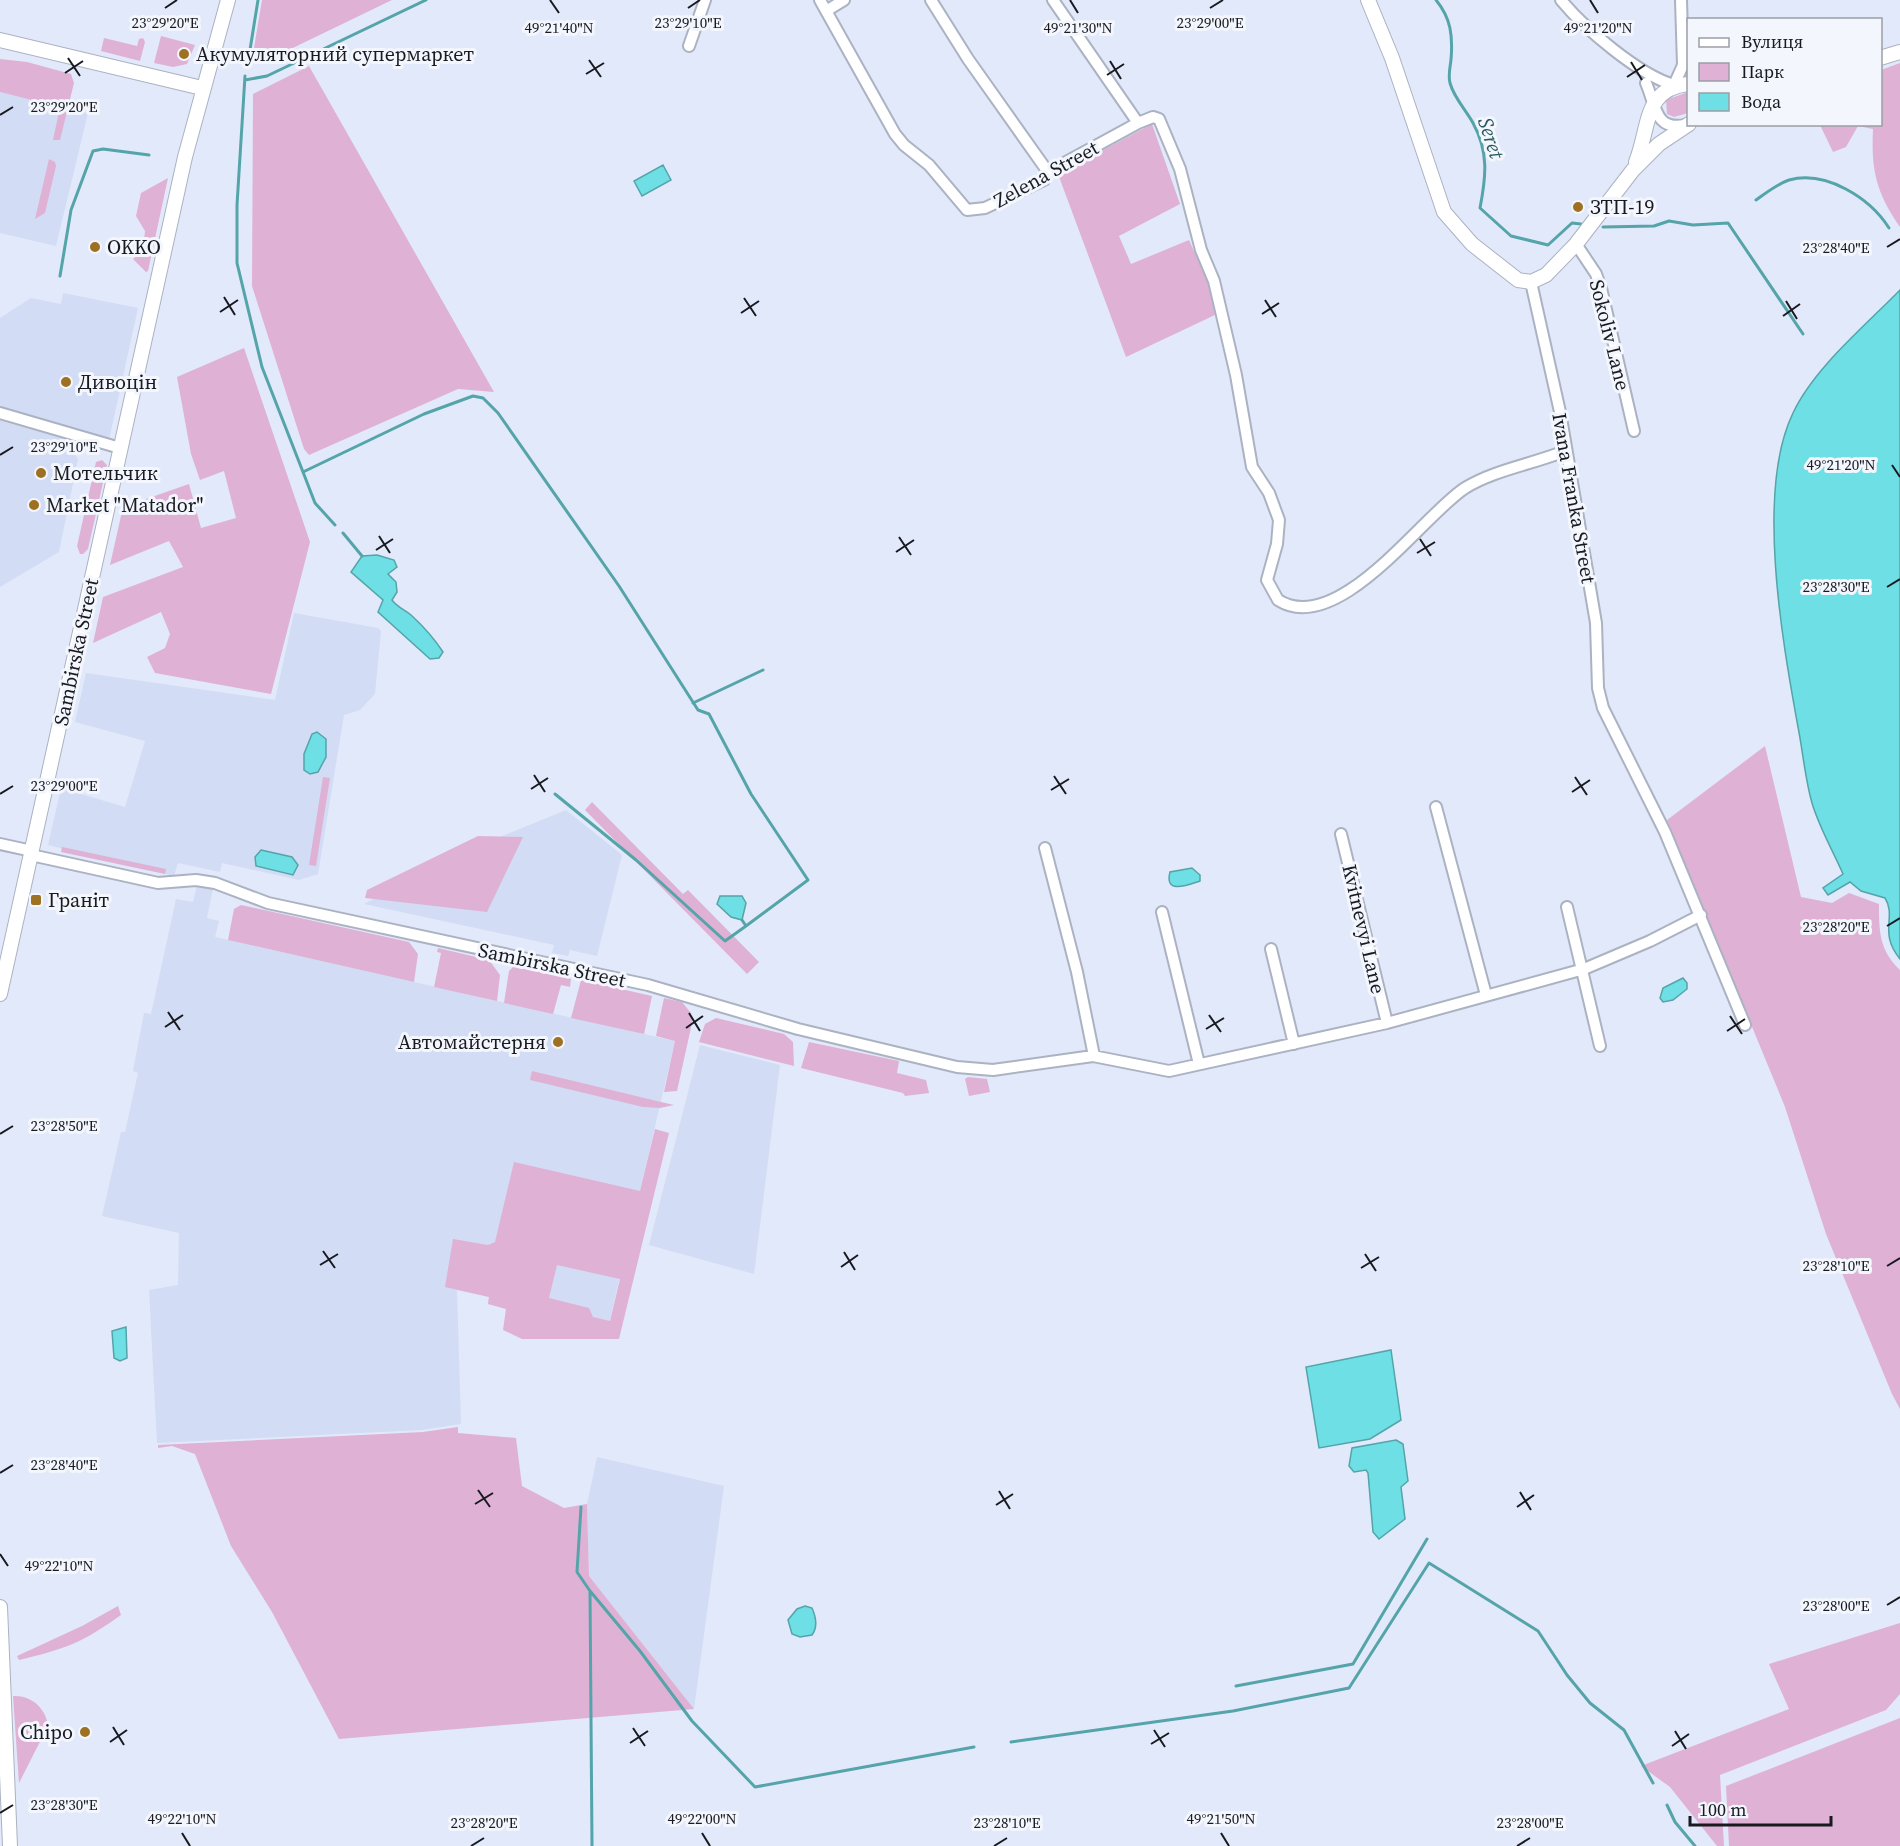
<svg xmlns="http://www.w3.org/2000/svg" width="1900" height="1846" font-family="'Source Serif 4',serif">
	<style>
		.built { fill: #d2dcf4 }
		.green { fill: #dfb1d5; fill-rule: evenodd }
		.water { fill: #6edfe4; stroke: #54a4a9; stroke-width: 1.5 }
		.lines { fill: none; stroke-linecap: round; stroke-linejoin: round }
		.stream { stroke: #54a4a9; stroke-width: 3 }
		.street-casing { stroke: #abb2c2; stroke-width: 14 }
		.secondary-casing { stroke: #abb2c2; stroke-width: 16 }
		.street { stroke: #fff; stroke-width: 10 }
		.secondary { stroke: #fff; stroke-width: 14 }
		.ticks { fill: none; stroke: #181a20; stroke-width: 2 }
		.poi-dot { fill: #9e7022; stroke: #f3f6fd; stroke-width: 2 }
		.labels { text-anchor: middle; stroke-width: 6; stroke-linejoin: round; paint-order: stroke }
		.poi-label { font-size: 20px; fill: #181a20; stroke: #f3f6fd; text-anchor: start }
		.street-label { font-size: 20px; fill: #181a20; stroke: #f3f6fd }
		.water-label { font-size: 21px; font-style: italic; fill: #295a5d; stroke: #f3f6fd }
		.ticks-label { font-size: 15px; text-anchor: middle; fill: #181a20; stroke: #f3f6fd; stroke-width: 6; stroke-linejoin: round; paint-order: stroke }
	</style>
	<rect width="100%" height="100%" fill="#e2e9fa"/>
	<path class="built" d="M0,92L88,113L56,246L0,233Z
		M63,293L138,308L109,440L0,409V318L31,298L61,304Z
		M0,419L61,436L78,459L59,552L0,587Z
		M294,613L378,628L381,631L375,694L360,710L344,715L318,874L299,880L222,863L220,872L178,863L174,876L48,845L61,788L125,807L145,741L75,722L86,673L275,700Z
		M566,810L622,855L597,956L570,950L568,956L552,953L554,945L364,904L454,856Z
		M197,885L213,889L207,918L219,921L215,937L675,1041L607,1332L488,1304L489,1297L457,1290L461,1424L422,1430L157,1443L149,1290L178,1285L179,1233L102,1216L121,1132H125L138,1073L133,1071L144,1013L151,1014L176,899L193,902Z
		M700,1045L780,1065L754,1274L649,1245Z
		M597,1457L724,1486L694,1709L589,1576L587,1504Z"/>
	<path class="green" d="M262,0H392L270,59L252,60Z
		M161,36L195,45L187,64L173,67L154,63Z
		M104,38L137,46L139,39L143,38L145,42L140,61L101,51Z
		M0,59L27,62L71,74L74,83L60,140H53L60,107L0,92Z
		M1900,63V227C1876,192 1871,170 1873,129L1858,126L1846,147L1833,152L1820,125L1880,124L1881,70Z
		M309,66L494,392L458,389L309,455L304,449L252,286L253,94Z
		M1688,92V113L1674,117L1667,114L1666,100Z
		M1152,124L1180,204L1119,236L1131,264L1189,240L1208,282L1217,314L1126,357L1058,174Z
		M49,159L55,162L56,166L45,213L35,219Z
		M168,178L148,271L146,272L133,259L143,250L145,231L136,216L141,193Z
		M244,348L310,542L271,694L155,673L147,657L165,648L170,634L161,612L93,643L103,597L183,567L169,541L110,565L123,507L189,484L201,528L236,518L224,471L200,480L191,454L177,377Z
		M102,460L107,465L88,549L83,554H80L77,546L96,462Z
		M1765,746L1801,897L1832,903L1849,893L1879,904C1879,931 1879,950 1900,970V1409L1892,1394L1826,1234L1785,1107L1667,820Z
		M323,777L330,778L316,866L309,865Z
		M592,802L683,894L688,890L759,962L747,974L585,810Z
		M478,836L523,837L487,912L365,898L367,890Z
		M62,847L166,869L165,874L61,852Z
		M241,905L409,942L418,954L414,982L228,940L234,909Z
		M438,948L489,960L500,975L497,1001L434,987L441,953L437,952Z
		M514,966L571,979L570,987L561,985L553,1014L504,1003L509,971Z
		M581,980L652,996L644,1034L571,1018Z
		M664,998L682,1002L691,1013L692,1023L677,1091L664,1092L675,1041L656,1036Z
		M716,1018L784,1034L793,1042L794,1066L699,1042L705,1024Z
		M809,1042L899,1061L897,1073L926,1080L929,1093L905,1096L903,1093L801,1068Z
		M532,1071L661,1102L674,1105L660,1108L643,1107L530,1080Z
		M968,1077L987,1079L990,1092L969,1096L965,1079Z
		M655,1129L669,1133L619,1339H522L503,1330L506,1309L488,1304L489,1297L445,1287L453,1239L488,1245L495,1242L514,1162L640,1191ZM557,1265L620,1279L610,1321L593,1317L589,1308L549,1298Z
		M458,1427V1433L516,1438L522,1486L564,1508L587,1504L589,1576L694,1709L339,1739L272,1612L231,1546L195,1454L172,1446L158,1448V1445L423,1432Z
		M118,1606L121,1615C82,1643 65,1649 19,1660L17,1656L82,1626Z
		M1900,1623V1694L1886,1710L1720,1775L1724,1846H1717L1670,1787L1641,1766L1789,1709L1769,1664Z
		M13,1696C31,1695 46,1708 48,1726L19,1783Z
		M1900,1718V1846H1729L1726,1786Z"/>
	<path class="water" d="M663,165L671,180L642,196L634,181Z
		M1900,290V959C1878,932 1897,917 1885,898L1861,891L1850,882L1828,895L1823,888L1843,874C1833,851 1819,827 1812,803C1805,779 1803,752 1798,727C1783,644 1755,491 1793,413C1814,368 1865,326 1900,290Z
		M377,555L394,560L397,567L388,574L396,582L397,592L392,600C398,608 404,609 411,615C423,626 434,638 443,652L439,658L430,659L378,612L383,600L351,572L362,556Z
		M317,732L326,739V757L318,772L310,774L304,770V754L312,734Z
		M261,850L292,857L298,865L293,875L256,866L255,857Z
		M1192,868L1200,875V881C1188,885 1164,895 1170,872Z
		M720,896H742L746,903L742,920L731,917L717,904Z
		M1683,978L1687,983V989L1673,1000L1663,1002L1660,998L1663,988Z
		M126,1327L127,1358L120,1361L114,1358L112,1331Z
		M1391,1350L1401,1420L1370,1439L1319,1448L1306,1367Z
		M1396,1440L1403,1444L1408,1481L1401,1487L1405,1519L1379,1539L1373,1532L1368,1473L1366,1470L1354,1472L1349,1466L1352,1448Z
		M805,1606L812,1608C816,1617 818,1627 812,1635L800,1637L792,1634L788,1620L797,1609Z"/>
	<g class="lines">
		<path class="stream" d="M1436,0C1451,18 1453,36 1451,60C1450,67 1448,76 1450,83C1454,98 1466,110 1473,123C1489,152 1486,177 1480,208L1511,236L1548,245L1572,223L1581,224
			M249,56L258,0
			M245,76L237,205V263L262,367L303,472L424,414L473,396L483,398L498,413L619,586L698,710L709,714L751,794L808,880L746,926L742,920
			M245,80L267,76L426,0
			M1756,200C1766,193 1777,184 1789,180C1826,170 1870,198 1889,228
			M1603,227L1654,226L1669,221L1693,225L1728,223L1803,334
			M60,276L71,210L93,151L103,149L149,155
			M303,472L315,503L335,525
			M343,533L362,556
			M693,703L763,670
			M555,794L636,860L725,941L746,926
			M581,1507L577,1572L590,1591L592,1846
			M590,1591L640,1651L692,1721L755,1787L974,1747
			M1236,1686L1353,1664L1427,1539
			M1011,1742L1233,1711L1349,1688L1429,1563L1538,1631L1567,1675L1590,1703L1624,1730L1653,1783
			M1667,1805L1675,1822L1695,1846"/>
		<g class="street-casing">
			<path id="street" d="M820,0L895,134L904,145L929,165L967,210L985,208L1044,180L1048,172L1138,123
				M931,0L968,59L1048,172
				M1053,0L1138,123L1153,117L1159,119L1180,169L1201,250L1214,281L1236,375L1252,467L1269,493L1279,520L1277,544L1267,580L1278,600C1338,638 1424,514 1465,488C1494,470 1533,464 1565,451
				M1561,0C1585,29 1639,75 1674,85L1683,65L1681,0
				M826,11L844,0
				M689,46L705,0
				M1646,83C1656,106 1655,131 1685,125
				M1576,244L1596,274L1601,288L1634,431
				M1531,282L1560,412L1596,623L1598,688L1603,708L1665,832L1745,1025
				M0,413L120,448
				M1436,807L1486,995
				M1341,834L1387,1023
				M0,844L32,851
				M1045,848L1077,972L1094,1056
				M31,855L158,883L196,880L215,883L268,903L648,985L798,1029L957,1067L993,1070L1093,1056L1169,1071L1387,1023L1584,969L1650,941L1701,915
				M1567,907L1600,1046
				M1162,912L1199,1064
				M1271,949L1294,1044"/>
		</g>
		<g class="secondary-casing">
			<path id="secondary" d="M1368,0L1392,58L1444,212L1472,244L1518,280L1531,282L1546,275L1576,244L1633,170L1659,144L1689,124
				M0,40L202,88
				M1880,58L1900,52
				M1636,162C1650,127 1643,89 1688,84
				M0,994L185,157L228,0
				M0,1607L10,1846"/>
		</g>
		<use href="#street" class="street"/>
		<use href="#secondary" class="secondary"/>
	</g>
	<path class="ticks" d="M550,0L559,13M1070,0L1078,13M1590,0L1598,13M165,8L177,0M688,8L700,0M1210,8L1223,0M68,58L80,76M589,60L601,77M1110,61L1121,79M1631,62L1642,80M65,73L83,61M586,74L604,63M1107,75L1124,64M1627,77L1645,65M0,115L13,107M1887,247L1900,239M224,297L235,315M744,298L756,316M1265,300L1276,317M1786,301L1797,319M220,312L238,300M741,313L759,301M1262,314L1279,303M1783,316L1800,304M0,455L13,447M1892,465L1900,477M379,536L390,553M899,537L911,555M1420,539L1431,556M376,550L393,539M896,552L914,540M1417,553L1435,542M1887,587L1900,579M534,775L545,792M1054,776L1066,794M1575,777L1587,795M531,789L548,778M1051,790L1069,779M1572,792L1590,780M0,794L13,786M1887,926L1900,918M168,1012L180,1030M689,1013L700,1031M1209,1015L1221,1032M1730,1016L1742,1034M165,1027L183,1015M686,1028L703,1016M1206,1029L1224,1018M1727,1031L1745,1019M0,1134L13,1126M323,1251L335,1268M844,1252L855,1270M1365,1254L1376,1271M320,1265L338,1254M1887,1266L1900,1258M841,1267L858,1255M1361,1268L1379,1257M0,1473L13,1465M478,1490L490,1507M999,1491L1010,1509M1520,1492L1531,1510M475,1504L493,1493M996,1505L1013,1494M1517,1507L1534,1495M0,1554L8,1566M1887,1605L1900,1597M113,1727L124,1745M633,1728L645,1746M1154,1730L1165,1747M1675,1731L1686,1749M110,1742L127,1730M630,1743L648,1731M1151,1744L1169,1733M1672,1746L1689,1734M0,1813L13,1805M182,1833L190,1846M702,1833L710,1846M1221,1833L1229,1846M471,1846L484,1838M994,1846L1007,1838M1517,1846L1530,1838"/>
	<g class="poi-dot">
		<circle cx="184" cy="54" r="6"/>
		<circle cx="1578" cy="207" r="6"/>
		<circle cx="95" cy="247" r="6"/>
		<circle cx="66" cy="382" r="6"/>
		<circle cx="41" cy="473" r="6"/>
		<circle cx="34" cy="505" r="6"/>
		<rect x="30" y="894" width="12" height="12" rx="3"/>
		<circle cx="558" cy="1042" r="6"/>
		<circle cx="85" cy="1732" r="6"/>
	</g>
	<g class="labels">
		<g class="poi-label">
			<text x="196" y="61">Акумуляторний супермаркет</text>
			<text x="1590" y="214">ЗТП-19</text>
			<text x="107" y="254">OKKO</text>
			<text x="78" y="389">Дивоцін</text>
			<text x="53" y="480">Мотельчик</text>
			<text x="46" y="512">Market "Matador"</text>
			<text x="48" y="907">Граніт</text>
			<text x="546" y="1049" text-anchor="end">Автомайстерня</text>
			<text x="73" y="1739" text-anchor="end">Chipo</text>
		</g>
		<g class="street-label">
			<text transform="translate(1046 174) rotate(-29)" y="7">Zelena Street</text>
			<text transform="translate(1610 335) rotate(76)" y="7">Sokoliv Lane</text>
			<text transform="translate(1574 498) rotate(80)" y="7">Ivana Franka Street</text>
			<text transform="translate(76 652) rotate(-78)" y="7">Sambirska Street</text>
			<text transform="translate(1364 929) rotate(77)" y="7">Kvitnevyi Lane</text>
			<text transform="translate(552 965) rotate(12)" y="7">Sambirska Street</text>
		</g>
		<g class="water-label">
			<text transform="translate(1491 138) rotate(72)" y="7">Seret</text>
		</g>
	</g>
	<g class="ticks-label">
		<text x="165" y="28">23°29'20"E</text>
		<text x="688" y="28">23°29'10"E</text>
		<text x="1210" y="28">23°29'00"E</text>
		<text x="559" y="33">49°21'40"N</text>
		<text x="1078" y="33">49°21'30"N</text>
		<text x="1598" y="33">49°21'20"N</text>
		<text x="64" y="112">23°29'20"E</text>
		<text x="1836" y="253">23°28'40"E</text>
		<text x="64" y="452">23°29'10"E</text>
		<text x="1841" y="470">49°21'20"N</text>
		<text x="1836" y="592">23°28'30"E</text>
		<text x="64" y="791">23°29'00"E</text>
		<text x="1836" y="932">23°28'20"E</text>
		<text x="64" y="1131">23°28'50"E</text>
		<text x="1836" y="1271">23°28'10"E</text>
		<text x="64" y="1470">23°28'40"E</text>
		<text x="59" y="1571">49°22'10"N</text>
		<text x="1836" y="1611">23°28'00"E</text>
		<text x="64" y="1810">23°28'30"E</text>
		<text x="182" y="1824">49°22'10"N</text>
		<text x="702" y="1824">49°22'00"N</text>
		<text x="1221" y="1824">49°21'50"N</text>
		<text x="484" y="1828">23°28'20"E</text>
		<text x="1007" y="1828">23°28'10"E</text>
		<text x="1530" y="1828">23°28'00"E</text>
	</g>
	<rect x="1687" y="18" width="195" height="108" fill="#f3f6fd" stroke="#9b9ea5" stroke-width="1.5"/>
	<rect x="1699" y="38" width="30" height="9" fill="#ffffff" stroke="#9b9ea5" stroke-width="1.5"/>
	<text x="1741" y="48" font-size="18" fill="#181a20">Вулиця</text>
	<rect x="1699" y="63" width="30" height="18" fill="#dfb1d5" stroke="#9b9ea5" stroke-width="1.5"/>
	<text x="1741" y="78" font-size="18" fill="#181a20">Парк</text>
	<rect x="1699" y="93" width="30" height="18" fill="#6edfe4" stroke="#9b9ea5" stroke-width="1.5"/>
	<text x="1741" y="108" font-size="18" fill="#181a20">Вода</text>
	<path d="M1690 1816v9h141v-9" fill="none" stroke="#181a20" stroke-width="3"/>
	<text x="1699" y="1816" font-size="18" fill="#181a20" stroke="#f3f6fd" stroke-width="4.5" paint-order="stroke">100 m</text>
</svg>
